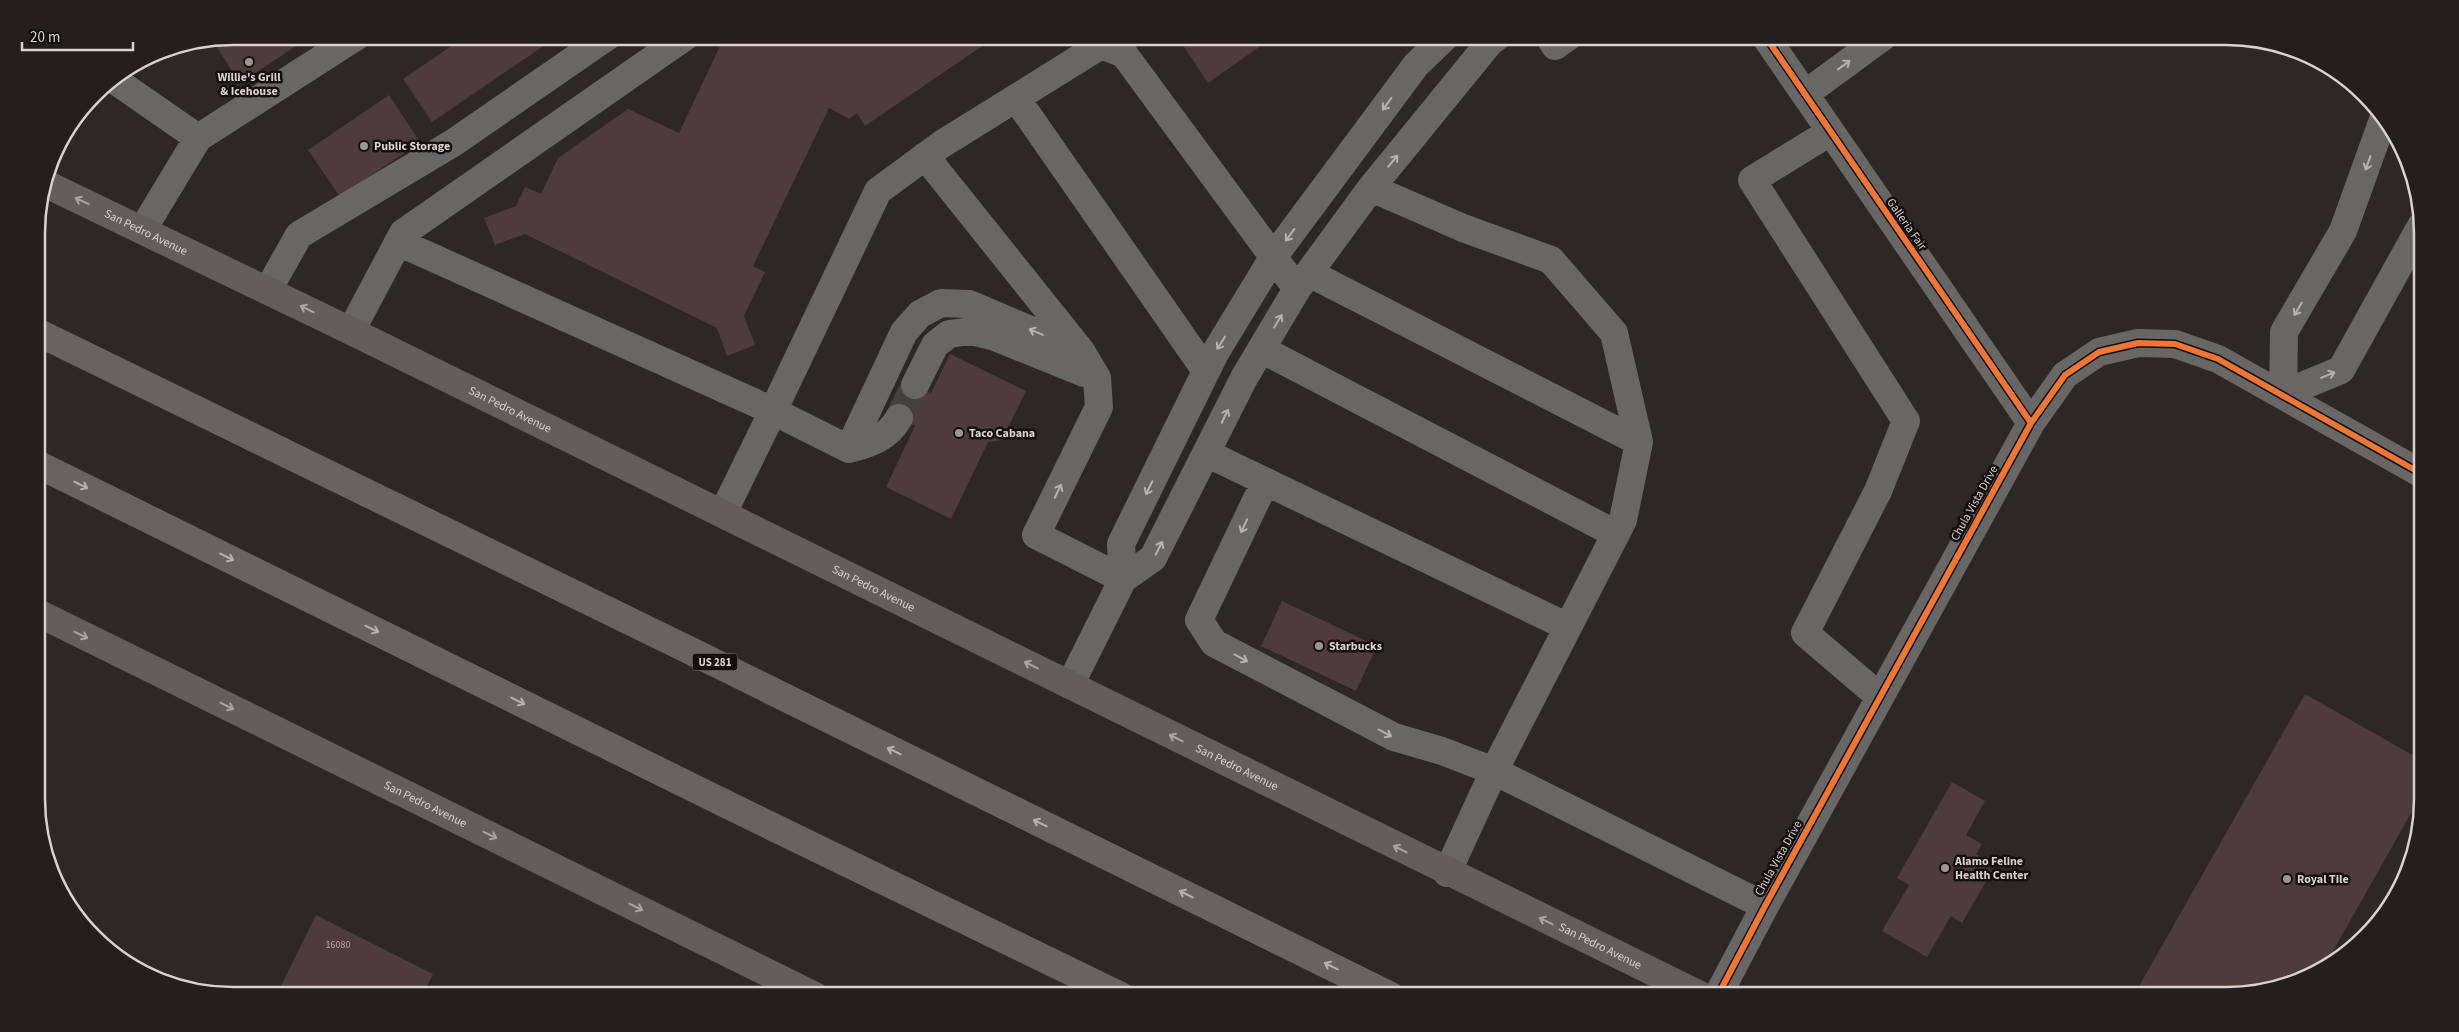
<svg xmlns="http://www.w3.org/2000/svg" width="2459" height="1032" font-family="'Source Sans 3',sans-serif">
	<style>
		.building { fill: #4e3b3c }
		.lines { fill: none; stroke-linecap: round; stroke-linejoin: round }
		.minor-tunnel { stroke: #474040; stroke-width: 28; stroke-dasharray: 28 14; stroke-linecap: butt }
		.minor { stroke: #696666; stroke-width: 28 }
		.major { stroke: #635d5d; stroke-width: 28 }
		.highway { stroke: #686362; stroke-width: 28 }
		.cycleway-casing { stroke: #140f0e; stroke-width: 9 }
		.cycleway { stroke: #f07635; stroke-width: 6 }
		.oneway { stroke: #b7b1b0 }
		.oneway2 { stroke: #aaa3a2 }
		.oneway3 { stroke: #b7b0af }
		.poi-dot { fill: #9d9694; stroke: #140f0e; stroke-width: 2 }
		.labels { text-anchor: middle; stroke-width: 5; stroke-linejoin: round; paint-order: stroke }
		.number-label { font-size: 10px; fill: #b6acab }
		.shield { fill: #140f0e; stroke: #9e9796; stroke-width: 1 }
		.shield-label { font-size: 11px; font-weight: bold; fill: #d9d1d0 }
		.poi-label { font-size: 12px; font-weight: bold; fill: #d9d1d0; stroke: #140f0e; text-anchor: start }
		.street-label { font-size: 12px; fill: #d9d1d0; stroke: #140f0e }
		.rim { fill: none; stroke: #d9d1d0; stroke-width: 2.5 }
	</style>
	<rect width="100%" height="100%" fill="#2d2726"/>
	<path class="building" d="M233,36H311L240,83L212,40Z
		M466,36H558L432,122L403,79Z
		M733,36H997L865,126L857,113L849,119L829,108L753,266L765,272L744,316L755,345L727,356L717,328L525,234L495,245L484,218L516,206L525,187L541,194L558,158L628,109L679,133L720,46Z
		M1177,36H1275L1208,83Z
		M389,95L420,142L340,197L308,150Z
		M950,354L1026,391L1002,440L988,442L951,519L886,487L915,426L887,413L903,379L931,393Z
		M1282,601L1377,646L1356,691L1261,646Z
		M2305,694L2423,761V792L2324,967L2289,985L2238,995H2134Z
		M1952,782L1985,801L1966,835L1982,844L1976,854L1984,859L1981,864L1992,871L1962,923L1951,916L1927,957L1882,931L1909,885L1897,878Z
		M316,915L433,974L422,996H276Z
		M457,990L469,996H454Z"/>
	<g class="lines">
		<path class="minor-tunnel" d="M899,418L915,385"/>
		<path class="minor" d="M1549,36L1555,46L1569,36
			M1765,36L2031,423
			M113,79L198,138L143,229
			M1805,94L1884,36
			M1016,98L1206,371
			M2384,117L2343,231L2284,332L2283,394L2341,370L2421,226
			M1830,132L1752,180L1906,421L1878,491L1805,633L1880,697
			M198,138L357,36
			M925,156L1081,351L1097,378L1099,407L1036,535L1123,579
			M1371,188L1463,228L1551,260L1614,333L1639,442L1623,520L1494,771L1447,873
			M398,242L773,411L878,191L942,144L1101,45L1124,54L1297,289
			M1309,273L1639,442
			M268,290L299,235L453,143L608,36
			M351,331L403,233L686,36
			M1261,349L1616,534
			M915,385L935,345L949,334L971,331L995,337L1084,373
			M849,449C869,444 888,438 899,418
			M1206,453L1568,627
			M1265,482L1199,620L1214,643L1394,737L1442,751L1494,771L1765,906
			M723,513L773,411L849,449L904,332L920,314L941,303L969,304L1078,350
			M1123,579L1121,544L1215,353L1274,256L1416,65L1446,36
			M1070,685L1123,579L1153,558L1244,378L1297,289L1371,188L1490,42L1498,36
			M1718,995L1765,906L2031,423L2065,375L2099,352L2138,343L2175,344L2218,359L2422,474"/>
		<g class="major">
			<path id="s1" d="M46,184L351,331L1700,995"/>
			<path id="s2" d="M38,613L815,996"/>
		</g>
		<path class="highway" d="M37,332L695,653L1391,996
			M37,464L732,807L1121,996"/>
		<g class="cycleway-casing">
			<path id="cycleway" d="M1765,36L2031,423
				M1718,995L1765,906L2031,423L2065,375L2099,352L2138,343L2175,344L2218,359L2422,474"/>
		</g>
		<use href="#cycleway" class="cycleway"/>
	</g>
	<defs><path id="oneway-shaft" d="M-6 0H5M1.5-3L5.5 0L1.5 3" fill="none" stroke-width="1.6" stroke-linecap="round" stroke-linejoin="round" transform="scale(1.25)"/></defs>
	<g class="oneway">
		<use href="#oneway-shaft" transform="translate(1844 65) rotate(-36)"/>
		<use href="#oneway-shaft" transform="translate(1387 104) rotate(126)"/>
		<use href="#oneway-shaft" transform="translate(1393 161) rotate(-50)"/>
		<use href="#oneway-shaft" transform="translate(2368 163) rotate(110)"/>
		<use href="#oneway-shaft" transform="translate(1290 235) rotate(126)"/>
		<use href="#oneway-shaft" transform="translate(2298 309) rotate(120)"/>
		<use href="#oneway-shaft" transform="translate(1278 321) rotate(-59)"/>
		<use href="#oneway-shaft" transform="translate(1036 332) rotate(-157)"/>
		<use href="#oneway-shaft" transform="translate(1221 343) rotate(122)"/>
		<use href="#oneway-shaft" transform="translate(2328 375) rotate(-22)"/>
		<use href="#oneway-shaft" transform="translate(1225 416) rotate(-64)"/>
		<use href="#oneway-shaft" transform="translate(1149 488) rotate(116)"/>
		<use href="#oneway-shaft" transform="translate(1058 491) rotate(-64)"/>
		<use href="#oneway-shaft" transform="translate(1244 526) rotate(115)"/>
		<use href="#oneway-shaft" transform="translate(1159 548) rotate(-63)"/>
		<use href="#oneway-shaft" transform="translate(1241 658) rotate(28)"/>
		<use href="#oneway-shaft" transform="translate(1385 733) rotate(28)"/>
	</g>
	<g class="oneway2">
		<use href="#oneway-shaft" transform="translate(82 201) rotate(-155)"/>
		<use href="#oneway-shaft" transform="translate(307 309) rotate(-154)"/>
		<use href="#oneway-shaft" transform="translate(81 635) rotate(26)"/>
		<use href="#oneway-shaft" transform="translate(1031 665) rotate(-154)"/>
		<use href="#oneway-shaft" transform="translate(227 706) rotate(26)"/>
		<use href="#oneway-shaft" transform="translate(1176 738) rotate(-154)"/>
		<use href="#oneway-shaft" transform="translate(490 835) rotate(26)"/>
		<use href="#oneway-shaft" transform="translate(1400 849) rotate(-154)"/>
		<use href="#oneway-shaft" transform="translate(636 907) rotate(26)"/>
		<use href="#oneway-shaft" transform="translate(1546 921) rotate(-154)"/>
	</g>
	<g class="oneway3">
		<use href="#oneway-shaft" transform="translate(81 485) rotate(26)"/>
		<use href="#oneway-shaft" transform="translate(227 557) rotate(26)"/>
		<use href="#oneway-shaft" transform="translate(372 629) rotate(26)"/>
		<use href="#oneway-shaft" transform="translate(518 701) rotate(26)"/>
		<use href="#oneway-shaft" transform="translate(894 751) rotate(-154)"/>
		<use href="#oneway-shaft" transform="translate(1040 823) rotate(-154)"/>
		<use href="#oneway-shaft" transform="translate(1186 894) rotate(-154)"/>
		<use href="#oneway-shaft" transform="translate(1331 966) rotate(-154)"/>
	</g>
	<g class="poi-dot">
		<circle cx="249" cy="62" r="5"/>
		<circle cx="364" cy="146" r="5"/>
		<circle cx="959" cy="433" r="5"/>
		<circle cx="1319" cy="646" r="5"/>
		<circle cx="1945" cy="868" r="5"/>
		<circle cx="2287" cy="879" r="5"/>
	</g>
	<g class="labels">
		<g class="number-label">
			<text x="338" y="948">16080</text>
		</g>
		<rect class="shield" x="692.5" y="653.5" width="45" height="17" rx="4"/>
		<g class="shield-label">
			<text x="715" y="666">US 281</text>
		</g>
		<g class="poi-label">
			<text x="249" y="81" text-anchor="middle">Willie's Grill<tspan x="249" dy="14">&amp; Icehouse</tspan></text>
			<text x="374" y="150">Public Storage</text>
			<text x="969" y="437">Taco Cabana</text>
			<text x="1329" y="650">Starbucks</text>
			<text x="1955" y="865">Alamo Feline<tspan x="1955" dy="14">Health Center</tspan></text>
			<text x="2297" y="883">Royal Tile</text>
		</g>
		<g class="street-label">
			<text transform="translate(1907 224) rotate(55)" y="4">Galleria Fair</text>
			<text dy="4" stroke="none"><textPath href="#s1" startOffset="111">San Pedro Avenue</textPath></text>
			<text dy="4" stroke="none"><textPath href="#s1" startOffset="516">San Pedro Avenue</textPath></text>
			<text transform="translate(1974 503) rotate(-61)" y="4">Chula Vista Drive</text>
			<text dy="4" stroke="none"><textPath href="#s1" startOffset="921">San Pedro Avenue</textPath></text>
			<text dy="4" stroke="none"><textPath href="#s1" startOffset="1326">San Pedro Avenue</textPath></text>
			<text dy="4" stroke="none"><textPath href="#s2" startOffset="432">San Pedro Avenue</textPath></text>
			<text transform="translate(1778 858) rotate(-61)" y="4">Chula Vista Drive</text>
			<text dy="4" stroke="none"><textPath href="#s1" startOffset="1731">San Pedro Avenue</textPath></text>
		</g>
	</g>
	<path d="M0 0H2459V1032H0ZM233 45H2226A188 188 0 0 1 2414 233V799A188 188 0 0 1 2226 987H233A188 188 0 0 1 45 799V233A188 188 0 0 1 233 45Z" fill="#241f1e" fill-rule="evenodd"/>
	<path class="rim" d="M233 45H2226A188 188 0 0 1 2414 233V799A188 188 0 0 1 2226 987H233A188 188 0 0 1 45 799V233A188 188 0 0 1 233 45Z"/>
	<path d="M22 42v8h111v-8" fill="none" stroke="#d9d1d0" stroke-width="2.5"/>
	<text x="30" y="42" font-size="15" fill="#d9d1d0" stroke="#140f0e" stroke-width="4" paint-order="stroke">20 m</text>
</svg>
